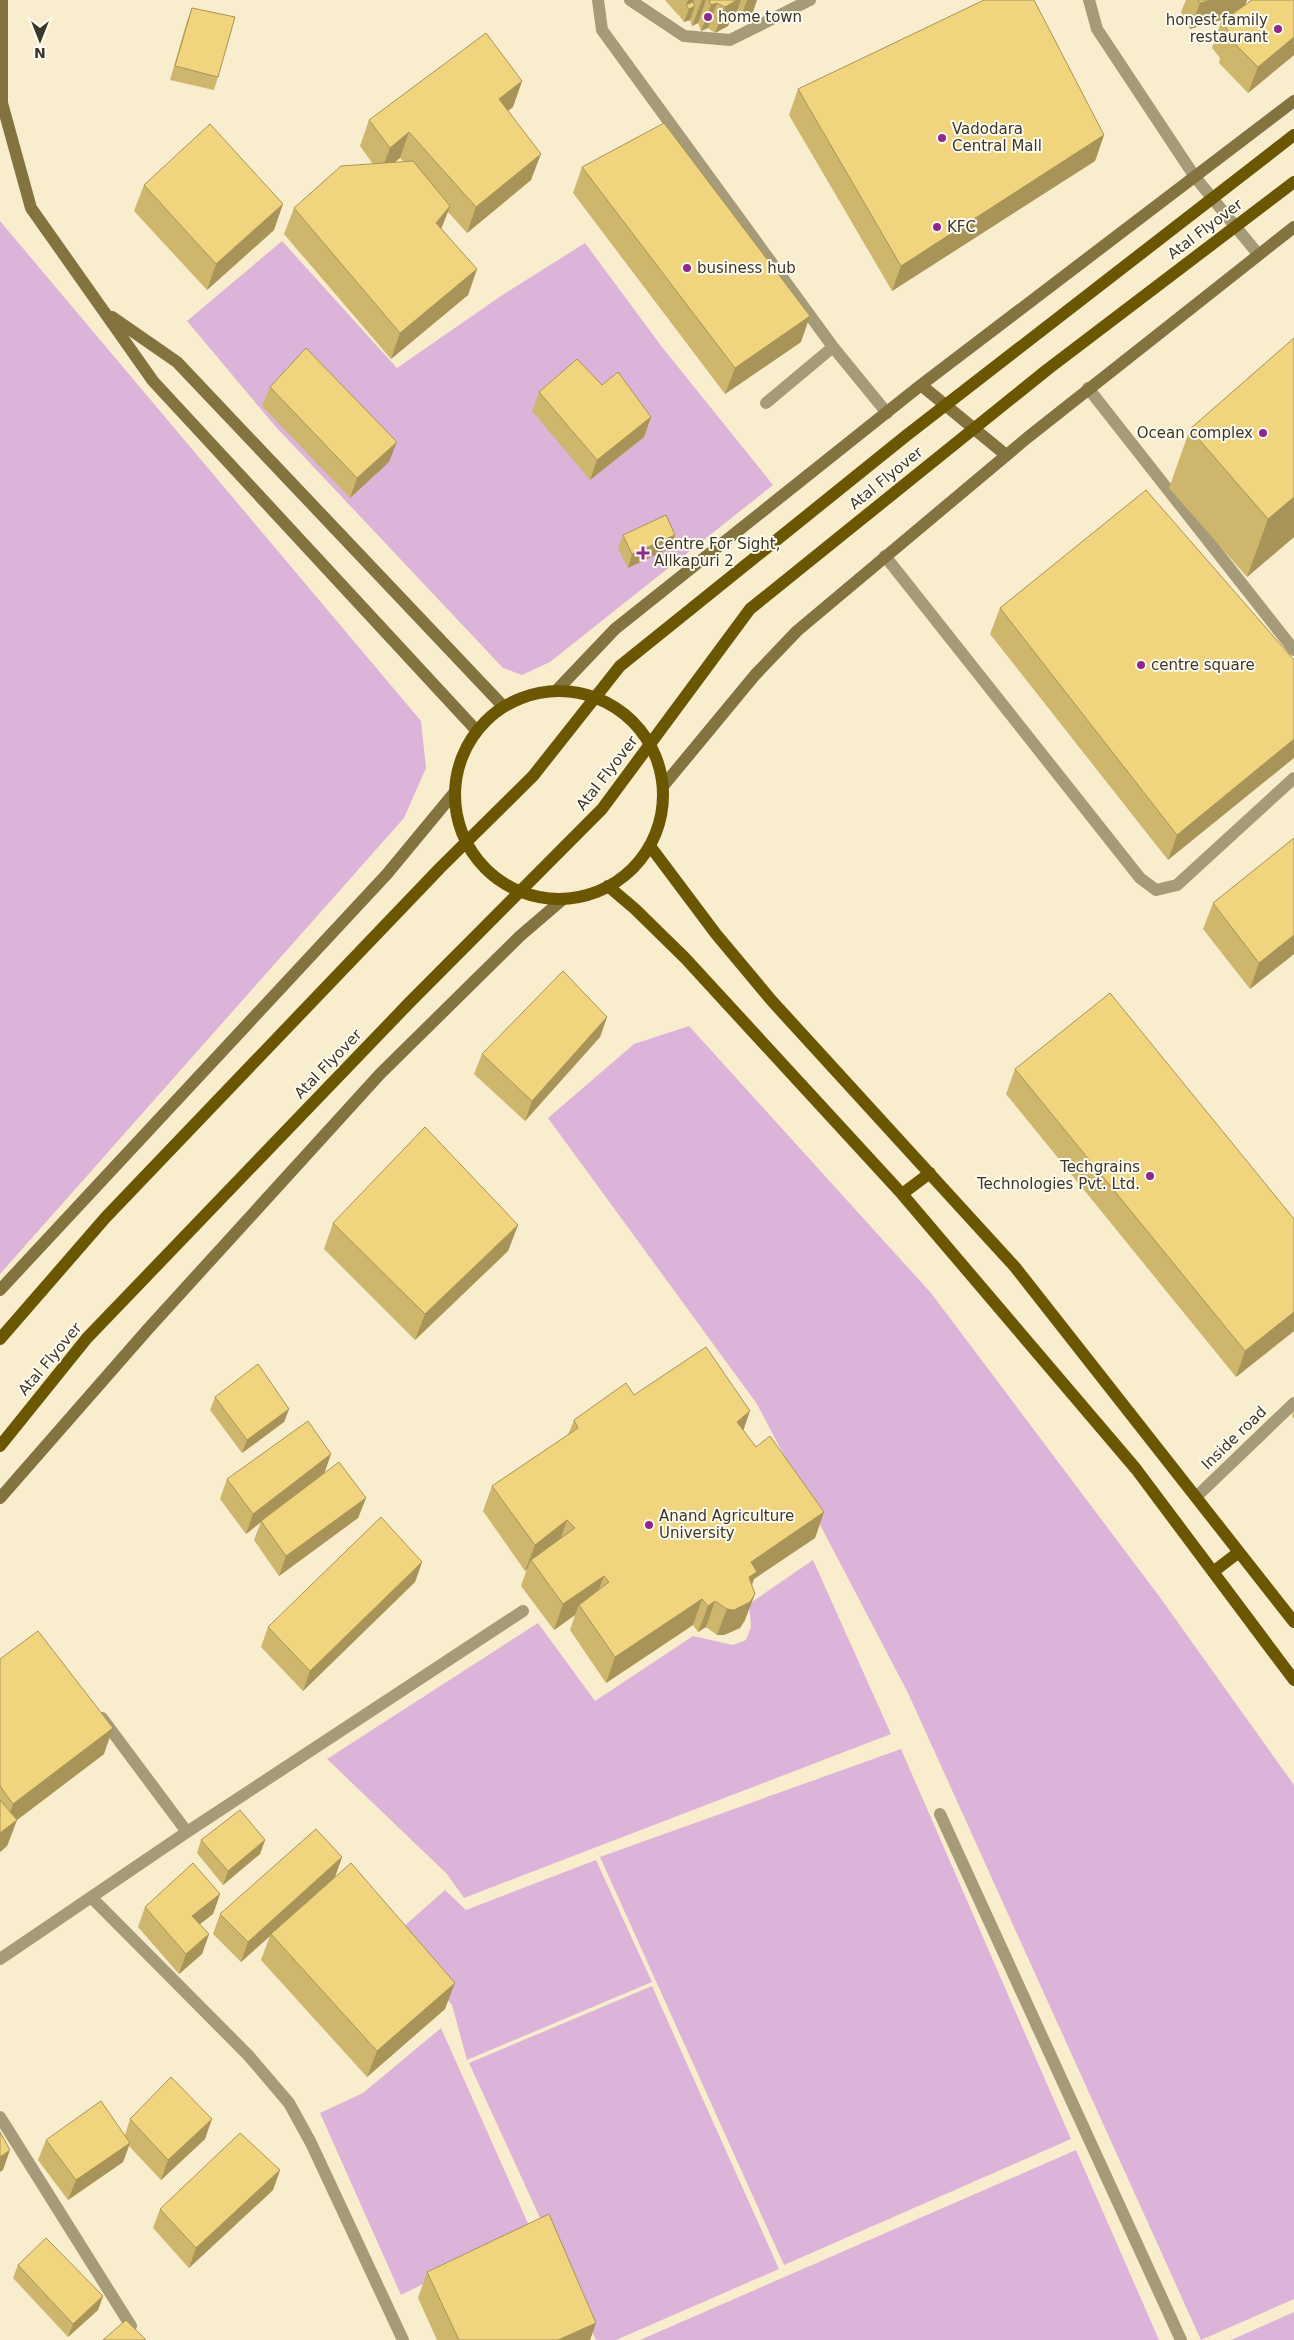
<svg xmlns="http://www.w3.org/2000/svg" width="1294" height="2340" font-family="'DejaVu Sans',sans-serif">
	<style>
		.green { fill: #ddb4d9 }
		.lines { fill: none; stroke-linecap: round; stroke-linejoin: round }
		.lane { stroke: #a69b78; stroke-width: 12 }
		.street { stroke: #a69b78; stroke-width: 12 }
		.secondary { stroke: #83733e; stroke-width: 12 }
		.primary { stroke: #6b5601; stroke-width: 12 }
		.wall { fill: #ceb66c; fill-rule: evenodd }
		.shaded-wall { fill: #a89458 }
		.building { fill: #f0d47e; stroke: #a89458 }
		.poi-dot { fill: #90278c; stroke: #fffbee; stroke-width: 2 }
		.labels { text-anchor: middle; stroke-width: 4; stroke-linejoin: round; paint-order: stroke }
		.poi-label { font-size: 15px; fill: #3a3629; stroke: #fffbee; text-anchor: start }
		.street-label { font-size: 15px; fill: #3a3629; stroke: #fffbee }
	</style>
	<rect width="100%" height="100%" fill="#f8edcd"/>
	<path class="green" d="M0,221L421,721L426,768L404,818L0,1274Z
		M282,241L397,368L501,296L585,243L662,347L773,485L550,662L522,675L503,668L275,426L187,321Z
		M689,1026L931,1293L1159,1596L1294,1785V2299L1201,2340L908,1693L757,1404L548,1118L634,1044Z
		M813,1560L891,1734L464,1898L447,1874L327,1759L538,1623L595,1701L693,1636L733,1645L746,1640L751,1627L749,1604Z
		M901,1749L1071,2139L784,2265L600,1857Z
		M596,1860L652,1982L467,2060L452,2005L394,1935L445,1890L466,1910Z
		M652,1986L779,2269L616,2340H596L469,2063Z
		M441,2028L531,2230L401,2295L320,2113L363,2093Z
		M1076,2150L1159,2340H640Z
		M1294,2312V2340H1231Z"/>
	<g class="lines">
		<path class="lane" d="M598,0L602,30L833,347L887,413
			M1088,388L1294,650
			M766,403L833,347
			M885,556L1140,878L1156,890L1177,885L1294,778
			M1196,1497L1294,1403
			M102,1718L187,1832
			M940,1814L1181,2340
			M91,1897L248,2055L289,2103L311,2143L403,2340
			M0,1959L187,1832L523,1611
			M0,2117L131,2326"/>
		<path class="street" d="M630,0L684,36L730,40L810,0
			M1089,0L1097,29L1195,177L1258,254"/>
		<path class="secondary" d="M2,0V103L31,208L153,381L476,730
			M112,317L177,362L503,706
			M921,385L1006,455
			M556,691L615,629L921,385L1294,101
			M664,785L755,675L797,631L1027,438L1294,227
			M0,1290L387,874L454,793
			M0,1498L148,1329L380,1074L520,936L562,900"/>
		<path class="primary" d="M455 795a104 104 0 1 1 208 0a104 104 0 1 1-208 0Z
			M650,846L716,934L772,1001L1015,1267L1294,1622
			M608,886L635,909L685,958L902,1194L1136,1469L1294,1680
			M902,1194L930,1173
			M0,1339L106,1217L440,868L533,776L620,666L907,435L1294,135
			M0,1446L87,1338L410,1002L602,809L750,609L1048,369L1294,182
			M1213,1572L1239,1552"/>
	</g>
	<path class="wall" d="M665,0H757L752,14L740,19L736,14L732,16L728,26L715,33L708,28L701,31L698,23L692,26L690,20L684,22L681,18L679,15V16Z
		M1186,0H1247L1245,5L1294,0V55L1248,93L1219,63L1220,58L1212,48L1221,22L1226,18L1190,29L1181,12Z
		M192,8L218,77L214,90L170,80L187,21Z
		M522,81L513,107L508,111L531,180L467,233L448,212L441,229L477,269L468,295L391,359L284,234L294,208L373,164L360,146L369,120ZM400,158L404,162L394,163Z
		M798,89L1104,135L1095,161L892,291L789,115Z
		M582,167L801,342L725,394L573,193Z
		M144,185L274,230L207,290L134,211Z
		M1294,338V537L1247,577L1169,488L1190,429Z
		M602,385L651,417L644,437L590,480L532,411L539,392Z
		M270,387L389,462L350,498L262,406Z
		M623,535H675L670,548L628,568L618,549Z
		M1000,608L1294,660L1168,860L990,634Z
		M1213,903L1294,954L1250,989L1203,929Z
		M607,1017L600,1037L525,1121L474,1074L482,1054Z
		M1015,1069L1294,1219V1331L1236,1377L1006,1094Z
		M333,1223L518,1225L508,1251L415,1340L324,1249Z
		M634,1395L743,1430L756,1447L824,1512L815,1538L754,1579L752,1585L745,1620L740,1628L724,1635H717L706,1627L698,1632L693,1625L606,1683L570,1630L575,1615L554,1630L521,1586L527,1569L525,1571L483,1511L492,1486L568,1435L574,1420Z
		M215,1397L289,1409L284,1422L242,1453L210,1410Z
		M1294,1410V1419L1292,1416Z
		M331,1454L324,1474L366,1498L358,1518L279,1576L254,1540L261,1522L246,1534L220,1499L227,1479Z
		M422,1562L415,1582L303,1691L261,1647L268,1627Z
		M0,1659L104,1754L17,1820L7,1846L0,1852Z
		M201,1840H265L260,1854L223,1885L197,1853Z
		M342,1857L335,1877L445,2009L367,2077L261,1960L270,1936L241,1962L213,1934L220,1914Z
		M220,1894L213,1914L199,1924L209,1934L202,1954L179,1974L138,1927L145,1907Z
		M130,2119L205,2139L161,2180L129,2146L123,2162L68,2200L38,2160L46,2140L125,2135Z
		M280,2170L273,2190L189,2268L153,2228L160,2209Z
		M18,2265L103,2296L98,2310L68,2337L13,2278Z
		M427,2272L596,2323L590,2340H437L418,2298Z"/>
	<path class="shaded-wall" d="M688,0H694L691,8L695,6L690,20L684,22L689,9L686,5Z
		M702,0H706L698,23L692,26Z
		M731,0H741L736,14L732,16L728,26L715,33L725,7Z
		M747,0H757L752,14L740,19Z
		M1211,0H1247L1242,14L1190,29L1200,3Z
		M717,3L708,28L701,31L711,5Z
		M1294,37V55L1248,93L1258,67Z
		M522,81L513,107L489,125L499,99Z
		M409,132L400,158L380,174L390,148Z
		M1104,135L1095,161L892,291L901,266Z
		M541,154L531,180L467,233L476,207Z
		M283,204L274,230L207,290L216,264Z
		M450,206L440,232L436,223Z
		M477,269L468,295L391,359L400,333Z
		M810,316L801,342L725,394L735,368Z
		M651,417L644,437L590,480L597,460Z
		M397,442L389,462L350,498L357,478Z
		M1294,497V537L1247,577L1268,519Z
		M675,535L670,548L628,568L632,554Z
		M1294,739V758L1168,860L1177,835Z
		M1294,935V954L1250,989L1259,963Z
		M607,1017L600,1037L525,1121L532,1101Z
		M518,1225L508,1251L415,1340L425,1314Z
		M1294,1312V1331L1236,1377L1245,1351Z
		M289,1409L284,1422L242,1453L247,1440Z
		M750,1411L741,1437L737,1422Z
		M331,1454L324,1474L261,1521V1522L246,1534L253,1514Z
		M366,1498L358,1518L279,1576L286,1556Z
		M824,1512L815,1538L754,1579L747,1597L751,1562Z
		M567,1520L558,1546L531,1560L527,1569L525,1571L535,1545Z
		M422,1562L415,1582L303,1691L310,1671Z
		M604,1576L594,1602L579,1605L575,1615L554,1630L563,1604Z
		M755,1594L745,1620L740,1628L724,1635H717L727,1609Z
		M702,1599L693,1625L606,1683L615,1657Z
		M715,1601L706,1627L698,1632L708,1606Z
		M113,1728L104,1754L17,1820L7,1846L0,1852V1833L4,1830L13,1804Z
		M265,1840L260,1854L223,1885L228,1871Z
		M342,1857L335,1877L271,1934L270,1936L241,1962L248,1942Z
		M220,1894L213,1914L185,1936L192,1916Z
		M209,1934L202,1954L179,1974L186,1954Z
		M455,1983L445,2009L367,2077L377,2051Z
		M212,2119L205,2139L161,2180L168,2160Z
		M130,2143L123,2162L68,2200L76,2180Z
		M10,2150L3,2170L0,2172V2157Z
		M280,2170L273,2190L189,2268L196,2248Z
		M103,2296L98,2310L68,2337L73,2324Z
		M596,2323L590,2340H558Z"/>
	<path class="building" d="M709,0H737L725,7L717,3L711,5Z
		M984,0H1034L1104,135L901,266L798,89Z
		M1198,0H1211L1200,3Z
		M1252,0H1294V37L1258,67L1228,37L1231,34L1221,22Z
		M693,2L695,6L689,9L686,5Z
		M192,8L235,17L218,77L175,66Z
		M486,33L522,81L499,99L541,154L476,207L409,132L390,148L369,120Z
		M664,123L810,316L735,368L582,167Z
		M210,124L283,204L216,264L144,185Z
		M413,161L450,206L436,223L477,269L400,333L294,208L341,166Z
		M1294,338V497L1268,519L1190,429Z
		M306,348L397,442L357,478L270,387Z
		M577,359L602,385L618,372L651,417L597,460L539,392Z
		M1146,490L1294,660V739L1177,835L1000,608Z
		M666,515L675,535L632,554L623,535Z
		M1294,838V935L1259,963L1213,903Z
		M563,971L607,1017L532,1101L482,1054Z
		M1110,993L1294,1219V1312L1245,1351L1015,1069Z
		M425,1127L518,1225L425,1314L333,1223Z
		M706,1347L750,1411L737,1422L756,1447L770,1436L824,1512L751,1562L757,1572L749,1577L755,1594L750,1602L734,1610L727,1609L715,1601L708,1606L702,1599L615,1657L579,1605L609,1582L604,1576L563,1604L531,1560L575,1528L567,1520L535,1545L492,1486L578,1428L574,1420L626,1383L634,1395Z
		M258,1364L289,1409L247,1440L215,1397Z
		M308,1421L331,1454L253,1514L227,1479Z
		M339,1462L366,1498L286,1556L261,1521Z
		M381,1517L422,1562L310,1671L268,1627Z
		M38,1631L113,1728L13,1804L0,1786V1659Z
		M0,1800L17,1820L0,1833Z
		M240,1810L265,1840L228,1871L201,1840Z
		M316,1829L342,1857L248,1942L220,1914Z
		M193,1863L220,1894L192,1916L209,1934L186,1954L145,1907Z
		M351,1863L455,1983L377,2051L271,1934Z
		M171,2077L212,2119L168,2160L130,2119Z
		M101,2101L130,2143L76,2180L46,2140Z
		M0,2132L10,2150L0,2157Z
		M240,2133L280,2170L196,2248L160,2209Z
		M549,2214L596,2323L558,2340H459L427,2272Z
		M46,2238L103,2296L73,2324L18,2265Z
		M126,2320L146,2340H103Z"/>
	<g class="poi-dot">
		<circle cx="708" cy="17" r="5"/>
		<circle cx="1278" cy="29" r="5"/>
		<circle cx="942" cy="138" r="5"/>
		<circle cx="937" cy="227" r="5"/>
		<circle cx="687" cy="268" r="5"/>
		<circle cx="1263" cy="433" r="5"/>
		<path d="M640.5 545.5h5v5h5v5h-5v5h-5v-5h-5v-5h5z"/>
		<circle cx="1141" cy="665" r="5"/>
		<circle cx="1150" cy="1176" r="5"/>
		<circle cx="649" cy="1525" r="5"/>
	</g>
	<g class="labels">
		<g class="poi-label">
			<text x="718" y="22">home town</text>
			<text x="1268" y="25" text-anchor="end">honest family<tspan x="1268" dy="17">restaurant</tspan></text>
			<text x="952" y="134">Vadodara<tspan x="952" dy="17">Central Mall</tspan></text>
			<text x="947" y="232">KFC</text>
			<text x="697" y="273">business hub</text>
			<text x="1253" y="438" text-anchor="end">Ocean complex</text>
			<text x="654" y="549">Centre For Sight,<tspan x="654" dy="17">Allkapuri 2</tspan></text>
			<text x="1151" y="670">centre square</text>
			<text x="1140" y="1172" text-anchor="end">Techgrains<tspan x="1140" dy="17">Technologies Pvt. Ltd.</tspan></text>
			<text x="659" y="1521">Anand Agriculture<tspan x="659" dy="17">University</tspan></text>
		</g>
		<g class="street-label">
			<text transform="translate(1205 229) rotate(-37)" y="5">Atal Flyover</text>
			<text transform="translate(886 478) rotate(-39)" y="5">Atal Flyover</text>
			<text transform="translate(607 773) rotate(-52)" y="5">Atal Flyover</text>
			<text transform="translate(328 1064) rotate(-46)" y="5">Atal Flyover</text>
			<text transform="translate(50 1359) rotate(-50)" y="5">Atal Flyover</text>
			<text transform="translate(1234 1438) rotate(-44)" y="5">Inside road</text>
		</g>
	</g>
	<g transform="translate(40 40) rotate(180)" stroke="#fffbee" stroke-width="4" paint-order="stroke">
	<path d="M0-4L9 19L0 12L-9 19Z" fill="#3a3629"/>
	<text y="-8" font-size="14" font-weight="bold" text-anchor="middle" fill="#3a3629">N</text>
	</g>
</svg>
